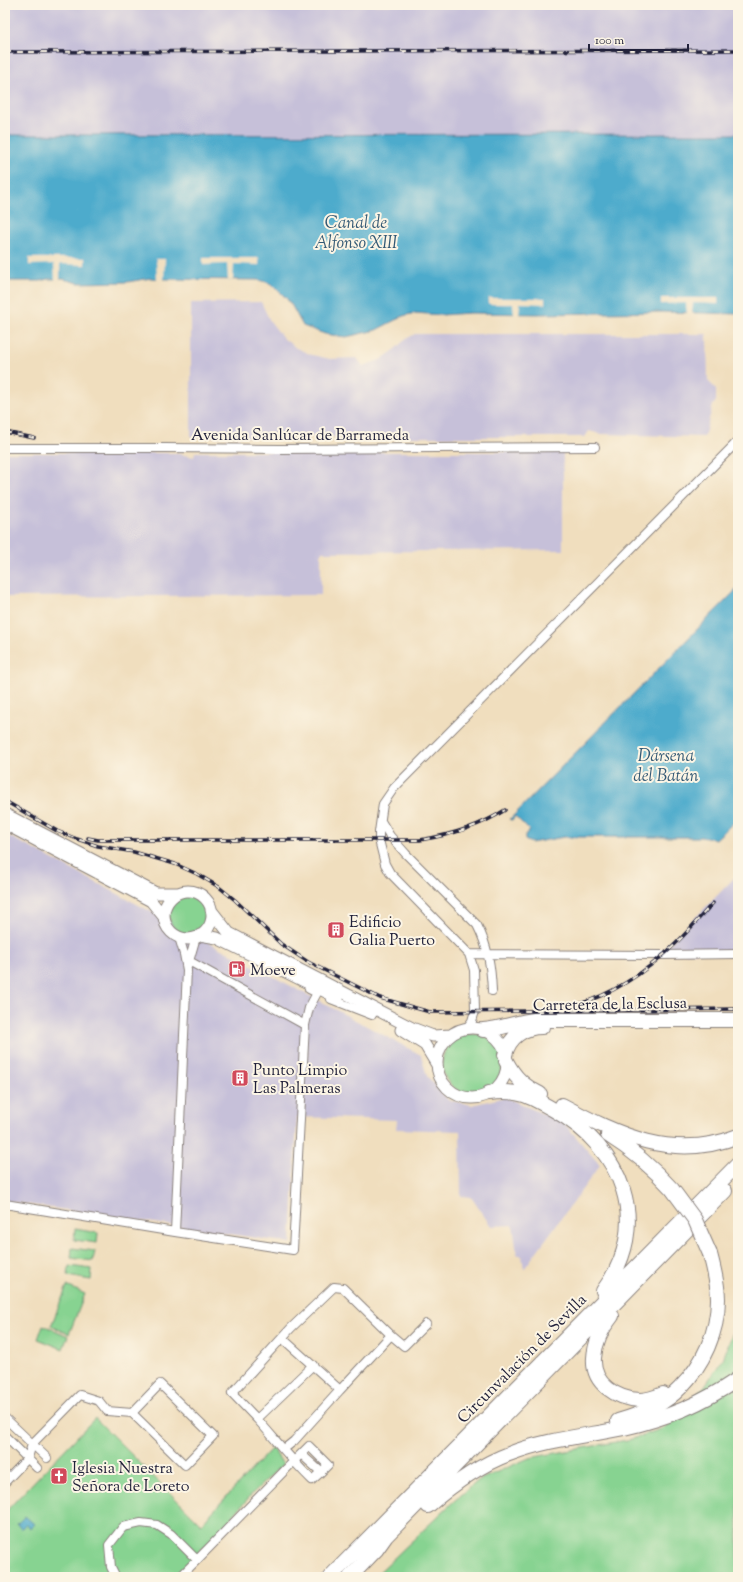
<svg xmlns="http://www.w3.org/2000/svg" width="743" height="1582" font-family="'Sorts Mill Goudy',serif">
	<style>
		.industrial { fill: #c6c0d9 }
		.green { fill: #87d391; stroke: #547a66 }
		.water { fill: #4dabcc; stroke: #386684 }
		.pier { fill: #f0debe }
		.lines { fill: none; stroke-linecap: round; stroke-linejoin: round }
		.street-casing { stroke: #89807c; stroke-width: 10 }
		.secondary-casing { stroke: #89807c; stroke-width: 13 }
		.highway-casing { stroke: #89807c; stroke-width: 16 }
		.street { stroke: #fff; stroke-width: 8 }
		.secondary { stroke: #fff; stroke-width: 11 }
		.highway { stroke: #fff; stroke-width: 14 }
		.rail-casing { stroke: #22223b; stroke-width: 3.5 }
		.rail { stroke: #fcf5e5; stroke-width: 2; stroke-dasharray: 6; stroke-linecap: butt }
		.highway-bridge-casing { stroke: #89807c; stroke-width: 16; stroke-linecap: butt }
		.highway-bridge { stroke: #fff; stroke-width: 14 }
		.labels { text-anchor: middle; stroke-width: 4; stroke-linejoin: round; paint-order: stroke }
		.street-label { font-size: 16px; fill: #22223b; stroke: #fcf5e5 }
		.poi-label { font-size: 16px; fill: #22223b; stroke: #fcf5e5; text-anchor: start }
		.water-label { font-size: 17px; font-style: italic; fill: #335975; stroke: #fcf5e5 }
	</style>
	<rect width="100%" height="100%" fill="#fcf5e5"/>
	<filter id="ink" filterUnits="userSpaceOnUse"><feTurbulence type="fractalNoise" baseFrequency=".025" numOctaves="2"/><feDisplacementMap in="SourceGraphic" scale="8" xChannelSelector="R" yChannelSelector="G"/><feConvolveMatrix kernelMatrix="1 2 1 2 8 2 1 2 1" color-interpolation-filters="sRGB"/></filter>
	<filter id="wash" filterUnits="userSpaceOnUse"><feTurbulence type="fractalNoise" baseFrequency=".012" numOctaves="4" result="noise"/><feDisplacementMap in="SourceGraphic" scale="16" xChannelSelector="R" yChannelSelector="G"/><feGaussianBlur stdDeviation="0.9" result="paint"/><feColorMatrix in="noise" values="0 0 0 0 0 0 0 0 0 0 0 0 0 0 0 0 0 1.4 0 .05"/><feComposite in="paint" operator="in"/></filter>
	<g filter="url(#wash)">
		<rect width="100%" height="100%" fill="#f0debe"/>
		<path class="industrial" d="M5,5H738V134L5,135Z
			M261,302L270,321L283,338L296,348L312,355L330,359L357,358L363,366L380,360L392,352L406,339L415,334H707L708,381L716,389V401L713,405L704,437L601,434L589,431L585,437H191V303Z
			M195,452H563V550L321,552V595L5,597V453H174L194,457Z
			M5,834L421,1055L427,1076L448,1100L472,1105L505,1097L564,1123L600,1165L524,1269L522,1256L517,1254L513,1225L491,1226L471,1197L461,1196L460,1131L396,1129L397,1120L297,1117L291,1243L5,1201Z
			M738,874V952L668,953L664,950Z"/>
		<path class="green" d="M169 915a19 19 0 1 1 38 0a19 19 0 1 1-38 0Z
			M442 1064a30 30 0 1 1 60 0a30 30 0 1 1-60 0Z
			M75,1229L98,1233L97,1243L74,1240Z
			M72,1248L95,1251L93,1261L71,1258Z
			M69,1266L92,1269L91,1280L68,1276Z
			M67,1286L85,1294L69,1334L51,1326Z
			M738,1319V1577H374L454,1501L479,1480L529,1458L632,1439L664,1428L704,1387L723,1359Z
			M43,1325L68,1336L63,1349L38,1339Z
			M95,1418L201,1524L272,1448L283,1464L253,1493L217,1534L174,1577H5V1512Z"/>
		<path class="water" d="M738,134V314L663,312L538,314L470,313L441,315L415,313L403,316L376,330L346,337L325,334L303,326L292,306L287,299L274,286L267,282L258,280L165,279L151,278L127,282L78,283L63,279H47L41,281H5V135Z
			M738,588V828L733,823L716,839L706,837H564L531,843L525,840V835L529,830L515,816L512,820L510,819Z
			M25,1516L34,1524L30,1529L26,1524L21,1529L17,1524Z"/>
		<path class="pier" d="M29,258H85V265L60,264V281H55L54,264L29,265Z
			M203,258H259V265L234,264L233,280H228L227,264L203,265Z
			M156,259H165L164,281L157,280Z
			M489,298H545V304L520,303L519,316H514L513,304H489Z
			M661,298H718V304L693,303L692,315H687L686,303L661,304Z"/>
	</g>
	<g filter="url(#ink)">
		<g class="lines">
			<g class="street-casing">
				<path id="street" d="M5,448H163L280,449L595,447
					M381,821L390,836L406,854L477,925C488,946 491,967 492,991
					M179,937L184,954L187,970L175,1232L293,1250L305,1025L189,961
					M469,954L663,955L738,954
					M188,965L196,937
					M331,999L372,1015
					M305,1025L309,1008L317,993L309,989
					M466,1029L472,1021L475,1011L474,970L469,954L390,873L385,864L379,840V832L383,804L394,788L738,441
					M5,1204L175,1232
					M391,1335L404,1346L426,1324
					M282,1338L340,1390L294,1441L284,1449
					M5,1418L47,1458
					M257,1419L232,1393L291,1328L334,1287L343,1288L391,1335L340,1390
					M5,1436L37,1468
					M301,1454L309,1446L328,1465L321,1472
					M5,1482L28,1458L32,1444L80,1395L99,1401L107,1411L132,1413L185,1465L213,1436L160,1384L132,1413
					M197,1560L293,1462L301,1454L321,1472L312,1480C292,1461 276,1440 257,1419L313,1365
					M116,1577L111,1567L109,1545L123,1527L141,1523L157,1525L171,1534L197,1560L180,1577"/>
			</g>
			<g class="secondary-casing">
				<path id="secondary" d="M5,814L156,893H178
					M5,824L151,901L164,917
					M164 915a24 24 0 1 1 48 0a24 24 0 1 1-48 0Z
					M211,910L229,933L412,1028L433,1036L451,1035
					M200,935L217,938L338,998
					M437 1063a35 35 0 1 1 70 0a35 35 0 1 1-70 0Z
					M401,1030L425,1045L437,1065"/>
			</g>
			<g class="highway-casing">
				<path id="highway" d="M483,1030C501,1029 516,1022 534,1020H738
					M505,1055C509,1037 524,1027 542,1027
					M506,1061C515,1078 524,1086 540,1094
					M489,1093C518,1089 530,1096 554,1110C623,1149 653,1224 603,1291
					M562,1105C618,1135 674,1162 738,1136
					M608,1135C632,1150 653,1168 672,1189
					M612,1316C602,1328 595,1342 594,1358C592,1384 617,1399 640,1400C648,1400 656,1397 663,1394
					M618,1421C639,1415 665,1404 680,1388C703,1365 718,1332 718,1299C718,1284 714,1269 710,1254
					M428,1506C452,1485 479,1465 509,1454C547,1439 586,1436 624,1428C668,1418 701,1404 738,1379
					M330,1577L738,1164
					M350,1577L376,1550L386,1536L725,1191"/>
			</g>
			<use href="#street" class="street"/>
			<use href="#secondary" class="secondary"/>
			<use href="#highway" class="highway"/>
			<g class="rail-casing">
				<path id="rail" d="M5,52L738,50
					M5,432L34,438
					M5,801L57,831L77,839L98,846L134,852L175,864L197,874L219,887L235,900L281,944L308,962L380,998L430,1012L738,1009
					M88,838L98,840H420C451,835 479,827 505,810
					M566,1007C602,1000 634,980 662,956C680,942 697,920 713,903"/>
			</g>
			<use href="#rail" class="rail"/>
			<g class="highway-bridge-casing">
				<path id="highway-bridge" d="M672,1189L695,1220L710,1254"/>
			</g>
			<use href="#highway-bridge" class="highway-bridge"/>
		</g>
	</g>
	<defs>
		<g id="building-square" transform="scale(0.9)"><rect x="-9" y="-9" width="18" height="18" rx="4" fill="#d1495b" stroke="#fcf5e5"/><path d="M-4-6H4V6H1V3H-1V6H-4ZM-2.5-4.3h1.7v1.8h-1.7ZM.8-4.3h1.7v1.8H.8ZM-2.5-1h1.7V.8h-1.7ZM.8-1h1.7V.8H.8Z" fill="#fff"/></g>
		<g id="fuel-square" transform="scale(0.9)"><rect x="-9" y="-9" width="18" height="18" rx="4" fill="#d1495b" stroke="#fcf5e5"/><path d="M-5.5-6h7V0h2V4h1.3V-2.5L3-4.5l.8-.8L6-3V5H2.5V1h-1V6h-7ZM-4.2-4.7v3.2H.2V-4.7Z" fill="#fff"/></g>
		<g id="church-square" transform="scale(0.9)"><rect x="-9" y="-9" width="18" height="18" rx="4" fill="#d1495b" stroke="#fcf5e5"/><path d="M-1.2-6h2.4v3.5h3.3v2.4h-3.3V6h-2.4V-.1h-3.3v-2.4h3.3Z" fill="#fff"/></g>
	</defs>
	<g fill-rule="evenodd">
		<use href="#building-square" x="336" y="930"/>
		<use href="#fuel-square" x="237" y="969"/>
		<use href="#building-square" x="240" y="1078"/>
		<use href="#church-square" x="59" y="1476"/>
	</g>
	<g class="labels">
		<g class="street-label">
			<text x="300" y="440">Avenida Sanlúcar de Barrameda</text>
			<text transform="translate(610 1003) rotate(-1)" y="6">Carretera de la Esclusa</text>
			<text transform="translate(521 1358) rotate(-45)" y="6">Circunvalación de Sevilla</text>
		</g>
		<g class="poi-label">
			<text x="349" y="927">Edificio<tspan x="349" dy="18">Galia Puerto</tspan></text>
			<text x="250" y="975">Moeve</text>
			<text x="253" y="1075">Punto Limpio<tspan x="253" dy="18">Las Palmeras</tspan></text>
			<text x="72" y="1473">Iglesia Nuestra<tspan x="72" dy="18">Señora de Loreto</tspan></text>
		</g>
		<g class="water-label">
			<text x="356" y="228">Canal de<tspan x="356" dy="20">Alfonso XIII</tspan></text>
			<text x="666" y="761">Dársena<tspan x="666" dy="20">del Batán</tspan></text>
		</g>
	</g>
	<rect width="743" height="1582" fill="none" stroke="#fcf5e5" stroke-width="20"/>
	<path d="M589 44v6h99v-6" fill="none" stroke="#22223b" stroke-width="2"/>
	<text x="595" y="44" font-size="12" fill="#22223b" stroke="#fcf5e5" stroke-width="3" paint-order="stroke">100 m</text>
</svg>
